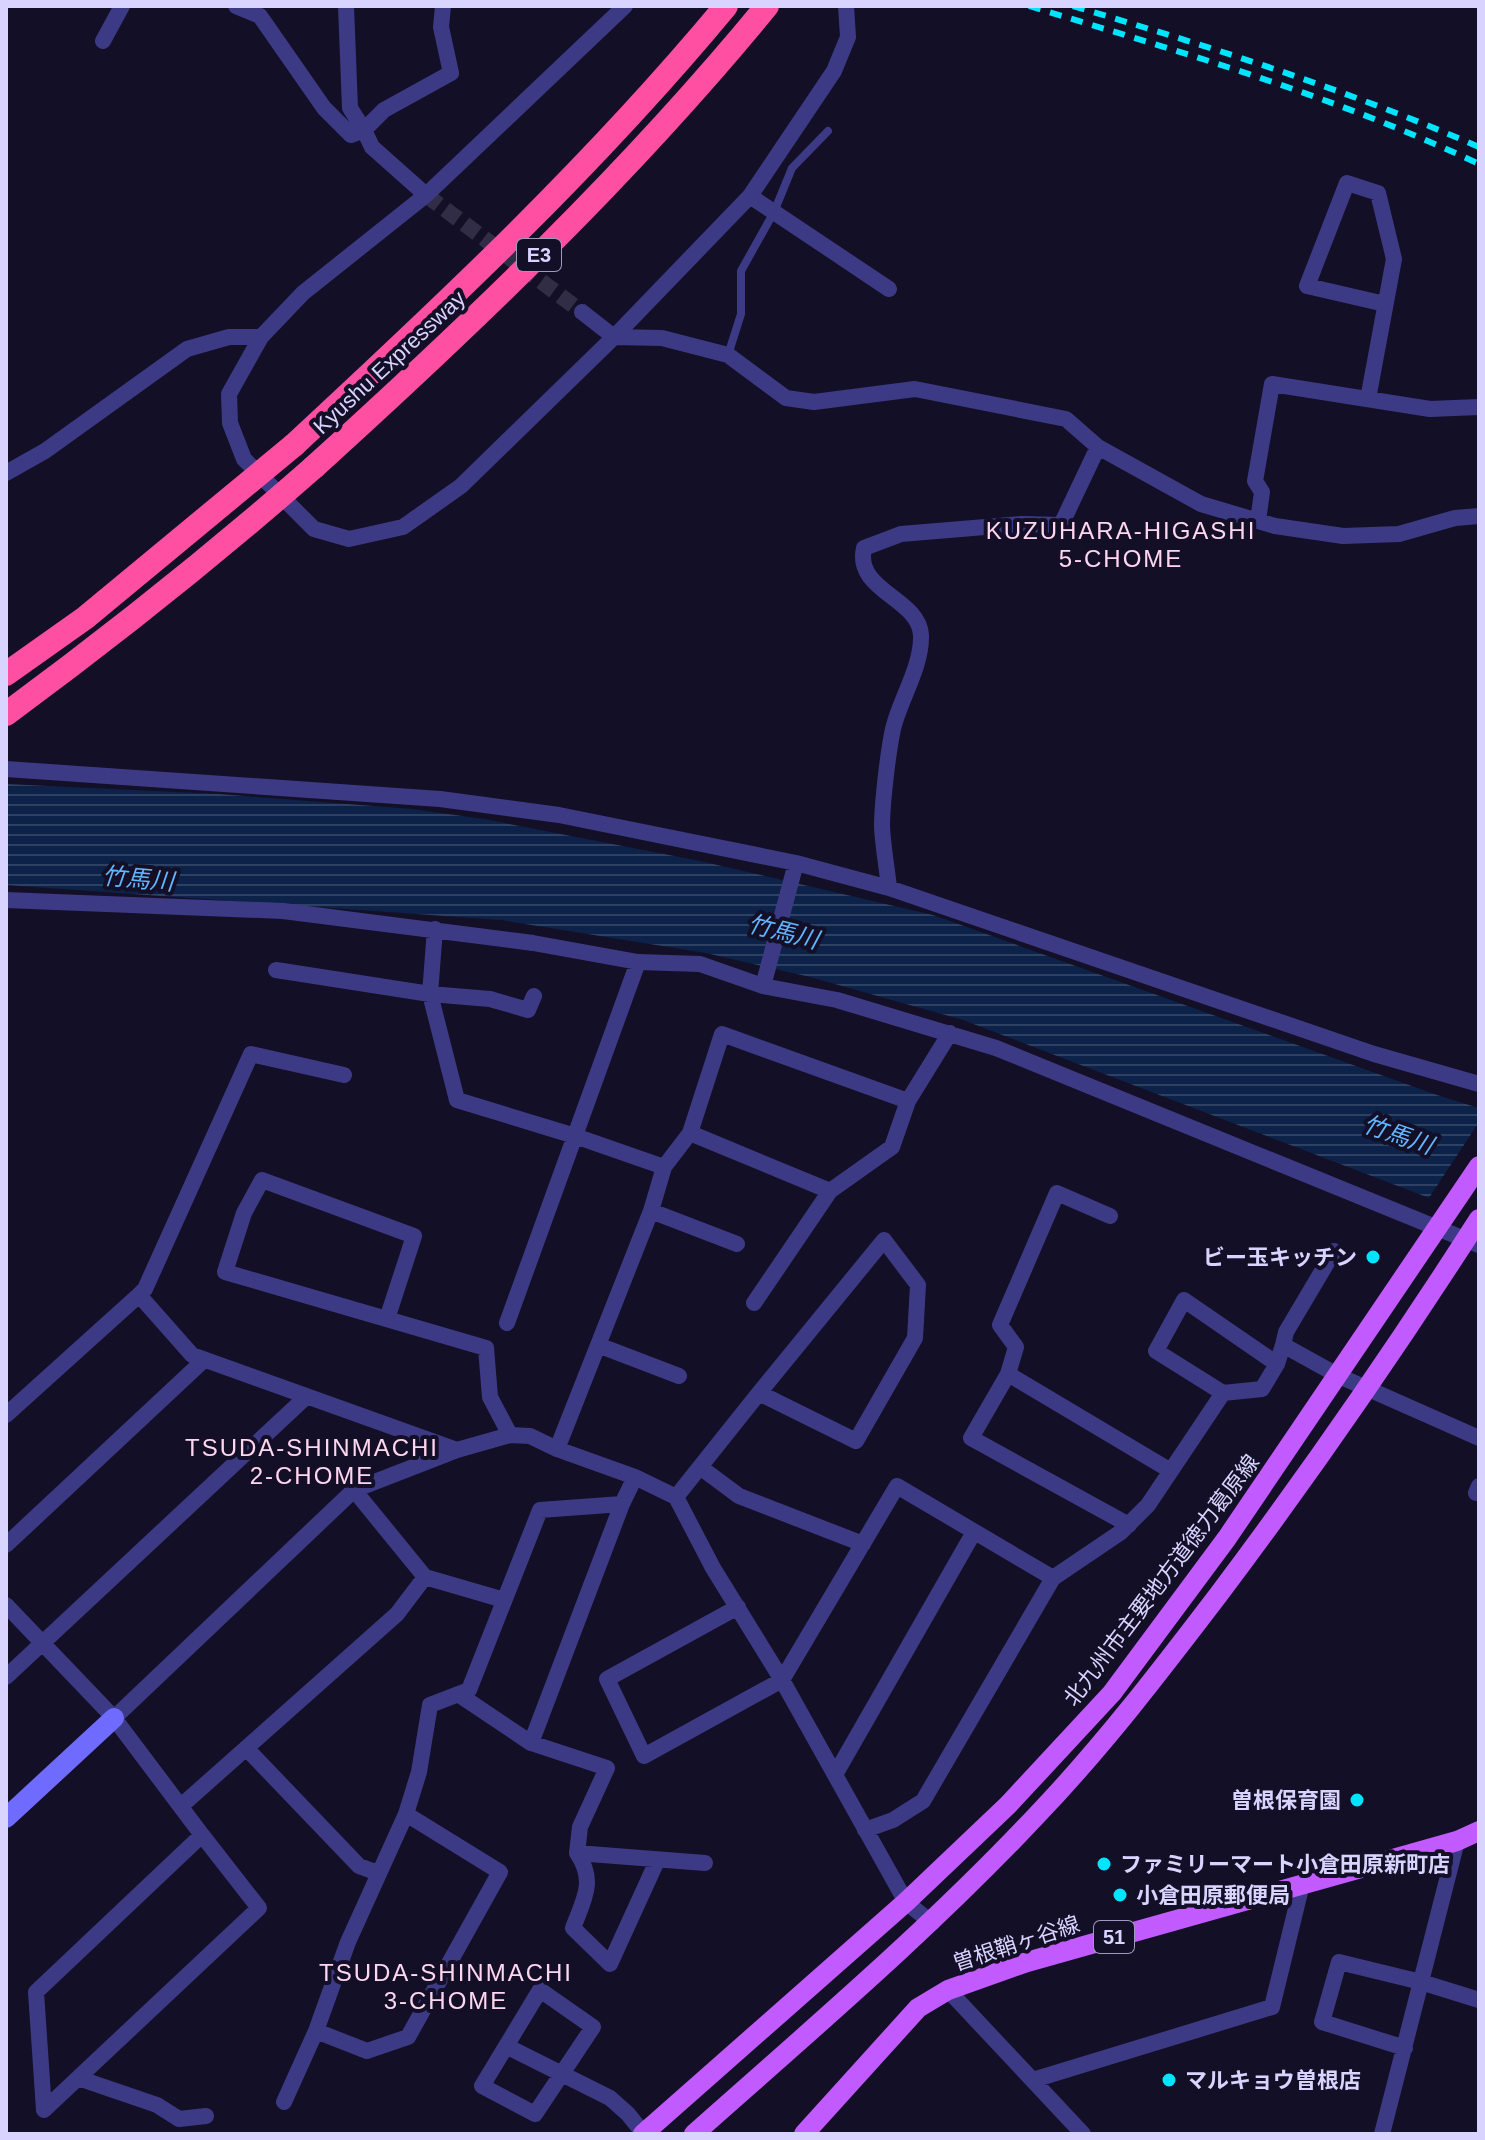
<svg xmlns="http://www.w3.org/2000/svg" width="1485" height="2140" font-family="Helvetica,'Noto Sans JP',sans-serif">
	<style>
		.water { fill: url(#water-rules) }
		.pier { fill: #130f26 }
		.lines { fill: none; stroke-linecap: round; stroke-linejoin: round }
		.street-tunnel { stroke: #312d47; stroke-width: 16; stroke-dasharray: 16 8; stroke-linecap: butt }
		.lane { stroke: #3d3a85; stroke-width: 8 }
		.street { stroke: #3d3a85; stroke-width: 16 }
		.secondary { stroke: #6f6bff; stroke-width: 20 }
		.primary { stroke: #c25bff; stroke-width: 20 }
		.highway { stroke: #ff4fa3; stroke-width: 24 }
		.rail { stroke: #00e5ff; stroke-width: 6; stroke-dasharray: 12 10; stroke-linecap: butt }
		.highway-bridge { stroke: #ff4fa3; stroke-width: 24 }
		.poi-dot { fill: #00e5ff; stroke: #130f26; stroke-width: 3 }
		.labels { text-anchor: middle; stroke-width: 8; stroke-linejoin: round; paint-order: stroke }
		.shield { fill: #130f26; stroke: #9e99be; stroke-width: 2 }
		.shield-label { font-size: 20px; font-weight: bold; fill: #d9d4ff }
		.street-label { font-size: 22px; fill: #d9d4ff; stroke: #130f26 }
		.poi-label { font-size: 22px; font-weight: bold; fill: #d9d4ff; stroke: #130f26; text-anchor: start }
		.neighbourhood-label { font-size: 24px; letter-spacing: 2px; fill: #ffd6f0; stroke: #130f26 }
		.water-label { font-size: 24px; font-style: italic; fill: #62b6ff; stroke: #130f26 }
	</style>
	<defs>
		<pattern id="water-rules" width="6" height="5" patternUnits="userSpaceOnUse" patternTransform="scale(2)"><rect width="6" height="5" fill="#0c2248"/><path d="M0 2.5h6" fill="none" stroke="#2f4163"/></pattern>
	</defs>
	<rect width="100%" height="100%" fill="#130f26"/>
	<path class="water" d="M6,784L219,794L412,809L484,819L700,861L933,915L1437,1095L1479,1108V1217L963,1020L810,977L706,953L501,920L6,885Z"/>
	<path class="pier" d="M1479,1122V1221L1427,1201Z"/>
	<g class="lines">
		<path class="street-tunnel" d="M426,195L582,312"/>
		<path class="lane" d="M728,355L741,314V271L774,212L792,168L828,131"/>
		<path class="street" d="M236,6L260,16L324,108L351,135L364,130L350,108L346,6
			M625,6L426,195L303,293L261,337L229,394L230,423L244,459L314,529L349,539L403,527L461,486L614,337L750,196L834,71L848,37L846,6
			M103,41L122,6
			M426,195L372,147L364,130L384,110L451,73L441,27L443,6
			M750,196L889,289
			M582,312L614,337L662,338L728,355L786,398L814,402L915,389L1066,419L1098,447L1201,504L1275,526L1343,536L1399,534L1455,518L1479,516
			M1368,399L1394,259L1378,193L1347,183L1307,286L1385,304
			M6,473L45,451L187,349L229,337H261
			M1258,521L1262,492L1255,481L1272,384L1430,409L1479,407
			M6,769L440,799L559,815L796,863L889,888L1374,1054L1479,1084
			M889,888C887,868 883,847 882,827C882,804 888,752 893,729C900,699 922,667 921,635C919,598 854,591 864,548L901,534L1021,524L1061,525L1098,447
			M6,900L283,911L533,943L638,962L700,964L763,986L837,1000L996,1048L1479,1245
			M435,929L430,994L457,1100L575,1136L664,1167L651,1211L557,1449
			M276,970L430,994L490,999L528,1010L534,996
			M763,986L796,863
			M908,1101L950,1033
			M664,1167L690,1133L722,1034L908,1101L892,1147L830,1191L690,1133
			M651,1211L737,1244
			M884,1240L918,1285L915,1338L856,1441L759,1393Z
			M139,1295L145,1289L251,1054L344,1075
			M754,1303L830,1191
			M387,1319L414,1236L262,1180L244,1213L225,1272L486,1348L490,1397L510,1435
			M507,1323L638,962
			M598,1345L679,1376
			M1283,1345L1286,1332L1334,1251
			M1008,1374L1016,1347L1000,1325L1057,1193L1110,1216
			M1223,1393L1156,1351L1184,1300L1277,1364
			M6,1415L139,1295L192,1355L457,1450
			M700,1467L739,1496L863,1544
			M1476,1493L1479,1486
			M676,1497L759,1393
			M1129,1525L971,1438L1008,1374L1171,1471
			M6,1545L204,1360
			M425,1577L504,1600
			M6,1605L114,1718L202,1835
			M738,1607L607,1679L644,1756L782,1680L897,1486L1053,1578
			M6,1677L306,1397
			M458,1694L531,1743L607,1768L580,1827L577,1853L705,1863
			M114,1718L354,1490L457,1450L510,1435L530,1436L557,1449L635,1477L676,1497L713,1568L782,1680L906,1902L932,1923
			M531,1743L622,1504
			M246,1748L359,1866L378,1873
			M836,1773L974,1532
			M181,1806L397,1614L425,1577L354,1490
			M865,1830L893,1820L923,1801L1053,1578L1121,1532L1148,1505L1223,1393L1262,1389L1277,1364L1283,1345L1339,1376L1479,1438
			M202,1835L259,1908L44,2110L36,1992Z
			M577,1853C596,1881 584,1899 573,1928L610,1964L657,1861
			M540,1990L593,2027L535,2114L482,2086Z
			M948,1990L1083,2134
			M316,2031L367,2051L408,2037L500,1872L406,1814
			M506,2046L610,2098L628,2114L644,2134
			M1405,2048L1322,2022L1339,1962L1421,1982L1479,2000
			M78,2078L157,2105L179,2119L206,2116
			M1033,2080L1272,2007L1302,1884
			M284,2102L316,2031L348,1942L406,1814L419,1772L430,1705L469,1690L540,1510L622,1504L635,1477
			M1382,2134L1457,1841"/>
		<path class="secondary" d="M6,1818L114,1718"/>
		<path class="primary" d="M643,2134L906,1902L1008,1805L1112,1693L1227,1538L1479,1166
			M694,2134C811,2030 930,1929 1037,1815C1103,1746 1161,1670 1219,1594C1310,1473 1397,1347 1479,1219
			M804,2134L918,2008L948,1990L1027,1962L1457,1841L1479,1831"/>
		<path class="highway" d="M294,445C444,306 595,164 726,6
			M314,467C474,322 630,173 767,6"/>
		<path class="rail" d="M1029,6C1181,52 1335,96 1479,164
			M1073,6C1211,47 1348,90 1479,147"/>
		<path class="highway-bridge" d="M6,674L85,618L294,445
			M6,714C112,636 215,554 314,467"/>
	</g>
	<g class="poi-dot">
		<circle cx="1373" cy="1257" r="8"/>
		<circle cx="1357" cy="1800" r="8"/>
		<circle cx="1104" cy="1864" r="8"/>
		<circle cx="1120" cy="1895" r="8"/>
		<circle cx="1169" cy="2080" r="8"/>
	</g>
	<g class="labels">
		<g class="shield">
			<rect x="517" y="239" width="44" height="32" rx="6"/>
			<rect x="1094" y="1921" width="40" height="32" rx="6"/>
		</g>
		<g class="shield-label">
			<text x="539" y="262">E3</text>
			<text x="1114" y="1944">51</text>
		</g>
		<g class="street-label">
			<text transform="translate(389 362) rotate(-43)" y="8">Kyushu Expressway</text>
			<text transform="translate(1161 1580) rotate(-53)" y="8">北九州市主要地方道徳力葛原線</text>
			<text transform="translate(1016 1943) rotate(-18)" y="8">曽根鞘ヶ谷線</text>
		</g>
		<g class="poi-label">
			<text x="1357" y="1265" text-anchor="end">ビー玉キッチン</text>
			<text x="1341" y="1808" text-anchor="end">曽根保育園</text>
			<text x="1120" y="1872">ファミリーマート小倉田原新町店</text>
			<text x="1136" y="1903">小倉田原郵便局</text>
			<text x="1185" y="2088">マルキョウ曽根店</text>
		</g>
		<g class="neighbourhood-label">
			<text x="1121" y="539">KUZUHARA-HIGASHI<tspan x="1121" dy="28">5-CHOME</tspan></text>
			<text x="312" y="1456">TSUDA-SHINMACHI<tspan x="312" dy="28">2-CHOME</tspan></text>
			<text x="446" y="1981">TSUDA-SHINMACHI<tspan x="446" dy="28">3-CHOME</tspan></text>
		</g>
		<g class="water-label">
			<text transform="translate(138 879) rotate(5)" y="8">竹馬川</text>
			<text transform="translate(783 932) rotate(14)" y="8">竹馬川</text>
			<text transform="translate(1398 1135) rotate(19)" y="8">竹馬川</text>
		</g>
	</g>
	<rect width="1485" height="2140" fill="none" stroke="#d9d4ff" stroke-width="16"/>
</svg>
